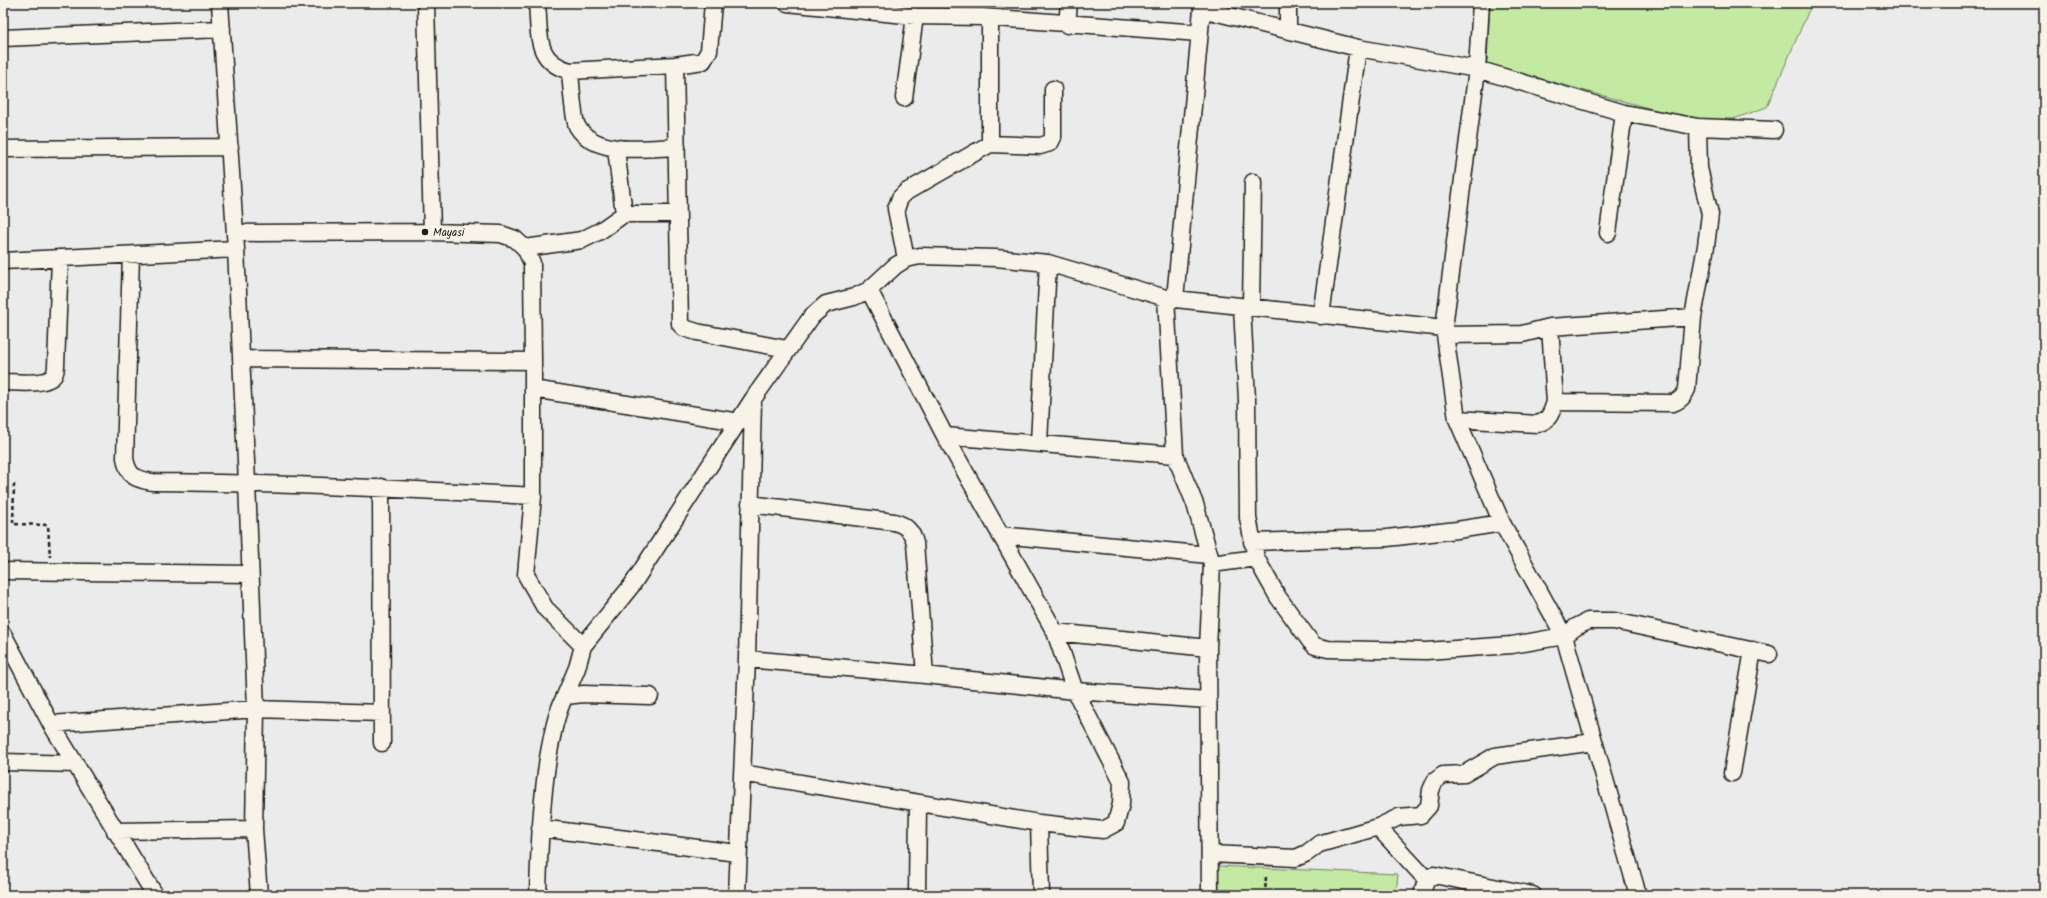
<svg xmlns="http://www.w3.org/2000/svg" width="2047" height="898" font-family="Kalam,sans-serif">
	<style>
		.green { fill: #c4e9a3; stroke: #708260 }
		.lines { fill: none; stroke-linecap: round; stroke-linejoin: round }
		.minor-casing { stroke: #1c1c1c; stroke-width: 19 }
		.path { stroke: #1c1c1c; stroke-width: 2.5; stroke-dasharray: 4 3; stroke-linecap: butt }
		.minor { stroke: #f7f3e8; stroke-width: 16 }
		.poi-dot { fill: #1c1c1c; stroke: #f7f3e8; stroke-width: 1.5 }
		.labels { text-anchor: middle; stroke-width: 3.5; stroke-linejoin: round; paint-order: stroke }
		.poi-label { font-size: 11px; fill: #1c1c1c; stroke: #f7f3e8; text-anchor: start }
	</style>
	<rect width="100%" height="100%" fill="#ecebec"/>
	<filter id="ink" filterUnits="userSpaceOnUse"><feTurbulence type="fractalNoise" baseFrequency=".025" numOctaves="2"/><feDisplacementMap in="SourceGraphic" scale="8" xChannelSelector="R" yChannelSelector="G"/><feConvolveMatrix kernelMatrix="1 2 1 2 8 2 1 2 1" color-interpolation-filters="sRGB"/></filter>
	<g filter="url(#ink)">
		<path class="green" d="M1490,3H1812L1767,107L1714,126L1487,64Z
			M1216,866L1398,874L1396,895H1214Z"/>
		<g class="lines">
			<g class="minor-casing">
				<path id="minor" d="M220,3L236,249L247,483L256,709L254,829L259,895
					M426,3L432,232
					M537,3C540,34 534,61 570,71L675,65L703,61L709,51L713,3
					M787,3L915,16L983,17L1199,33
					M1288,3V30
					M1481,3L1477,69L1444,328L1457,419L1502,523L1564,636L1638,895
					M1202,9L1358,48L1477,69L1624,113L1698,127L1774,130
					M1067,25L1069,3
					M3,38L222,29
					M675,65L680,324L684,328L697,332L787,349
					M570,71C571,82 573,117 577,126C595,157 647,148 677,147
					M904,98L915,16
					M990,144V18
					M3,149L230,147
					M616,149L624,214
					M235,233L432,232L501,234L515,239L525,248L532,263L533,361V496L526,575L545,608L583,646
					M1608,233L1624,113
					M525,248L582,240L600,231L624,214H677
					M131,255L125,458C128,477 136,479 152,482C279,483 406,489 533,496
					M906,259L896,209L900,198L906,192L990,144L1040,146L1050,143L1053,137V89
					M3,261L236,249
					M869,290L945,436L1055,632L1075,691L1122,782L1121,804L1116,823L1103,830L1039,823L1041,895
					M1166,298L1175,455L1195,504L1212,564L1208,648L1210,895
					M1175,299L1202,9L1201,3
					M1251,306L1253,182
					M1242,307L1247,400L1248,518L1256,558L1278,597L1310,641L1315,646L1328,649L1426,651L1512,645L1564,636L1576,627L1588,621H1614L1769,654
					M1321,316L1358,48
					M1550,327L1555,402
					M1445,335L1522,334L1550,327L1693,317
					M241,359L533,361
					M3,382C15,382 47,386 54,375C55,373 56,368 56,366L60,258
					M533,389L739,422
					M1457,419L1537,424C1549,421 1551,414 1555,402L1673,403C1681,400 1684,396 1687,389L1693,317L1706,246L1710,214L1699,168L1698,127
					M945,436L1175,455
					M1039,443L1048,263
					M381,487L382,743
					M750,504L894,522C906,525 912,531 915,543L925,675
					M1000,535L1209,555
					M1252,542L1387,538L1457,530L1502,523
					M1212,564L1256,558
					M3,571L250,574
					M1055,632L1208,648
					M3,634L51,724L155,895
					M747,659L925,675L1075,691L1208,700
					M565,696L577,668L583,646L632,585L753,399L812,316L826,304L854,297L869,290L895,266L906,259L920,256L996,258L1048,263L1166,298L1444,328
					M51,724L256,709L382,713
					M3,762L76,764
					M742,773L1039,823
					M1732,773L1753,650
					M1378,827L1426,879
					M540,828L737,853
					M115,831L254,829
					M1210,854L1296,858L1307,853L1319,844L1378,827L1399,817L1421,815L1429,806L1431,790L1435,781L1443,775L1464,774L1495,756L1594,742
					M538,895C539,849 541,804 548,758C552,737 555,716 565,696L584,694L650,696
					M737,895L747,659L753,399
					M917,895L918,804
					M1422,895L1426,879L1434,875L1533,895"/>
			</g>
			<path class="path" d="M14,484L13,524L48,525L50,557
				M1265,895L1266,876"/>
			<use href="#minor" class="minor"/>
		</g>
	</g>
	<circle class="poi-dot" cx="425" cy="232" r="4"/>
	<g class="labels">
		<g class="poi-label">
			<text x="433" y="236">Mayasi</text>
		</g>
	</g>
	<rect width="2047" height="898" fill="none" stroke="#f7f3e8" stroke-width="16"/>
	<rect x="8" y="8" width="2031" height="882" fill="none" stroke="#1c1c1c" stroke-width="1.5" filter="url(#ink)"/>
</svg>
